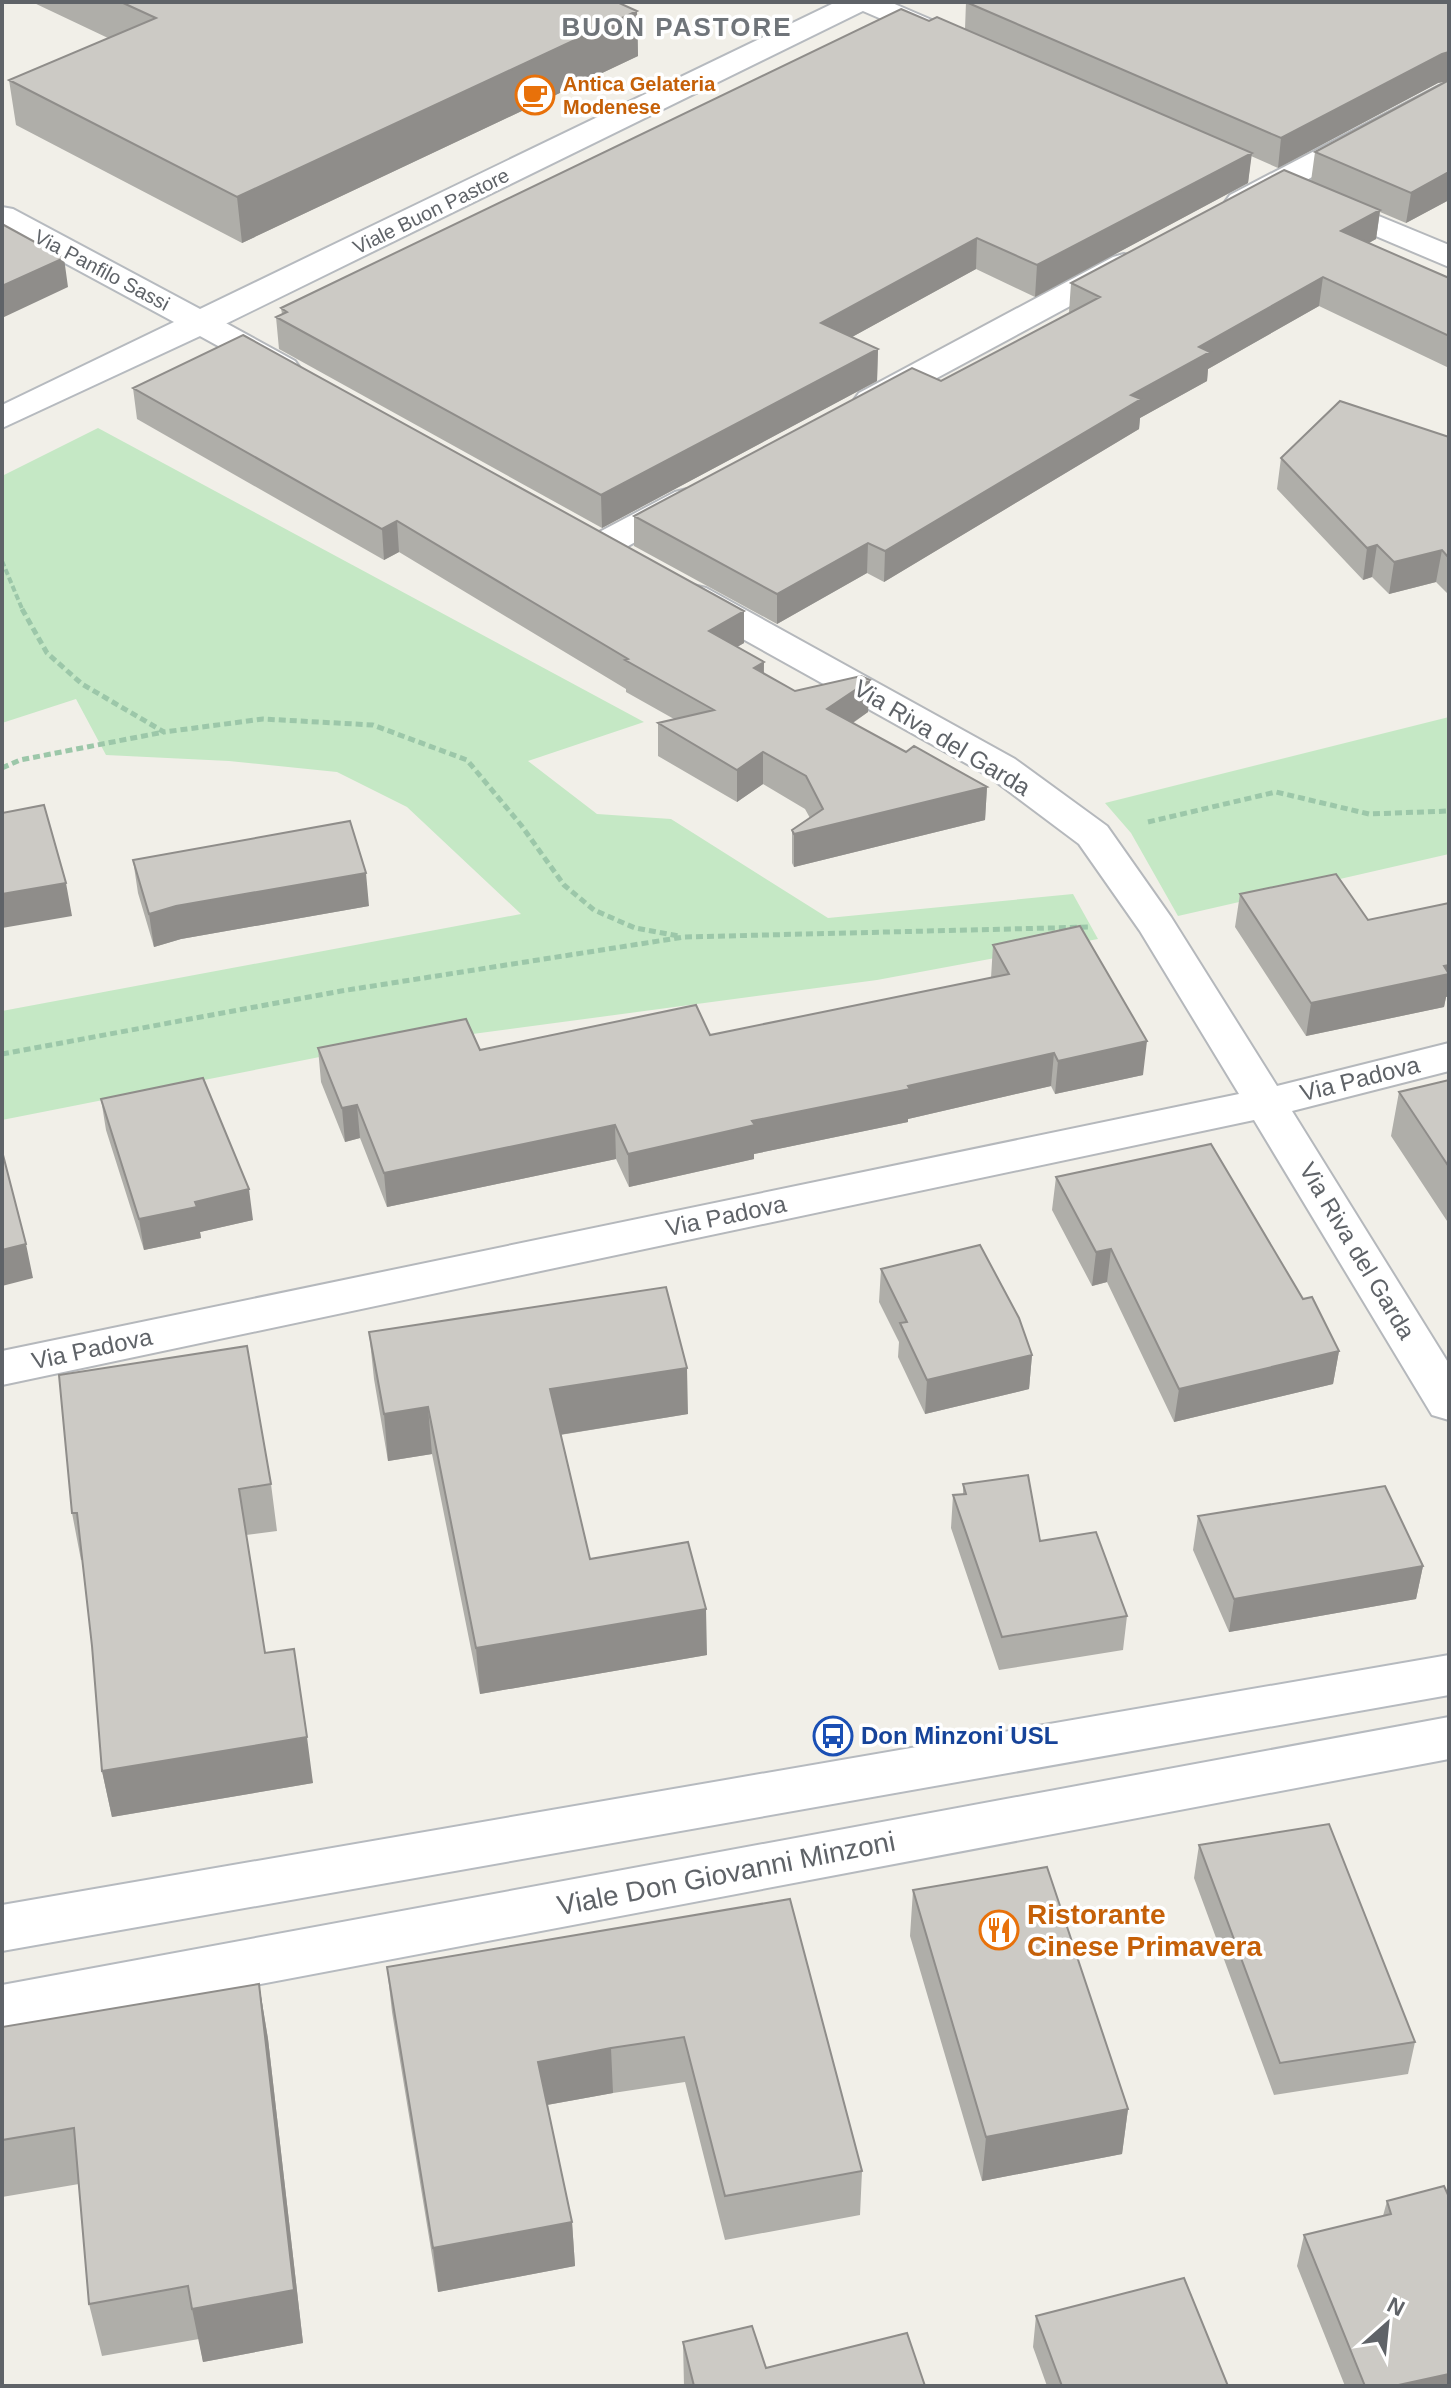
<svg xmlns="http://www.w3.org/2000/svg" width="1451" height="2388" font-family="Arial,sans-serif">
	<style>
		.green { fill: #c5e8c5 }
		.lines { fill: none; stroke-linecap: round; stroke-linejoin: round }
		.street-casing { stroke: #b5b8bc; stroke-width: 4 }
		.secondary-casing { stroke: #b6babf; stroke-width: 4 }
		.path-far1 { stroke: #9cc7a9; stroke-width: 4; stroke-dasharray: 6 3; stroke-linecap: butt }
		.path { stroke: #9cc7a9; stroke-width: 5; stroke-dasharray: 7 4; stroke-linecap: butt }
		.street { fill: #fff; fill-rule: evenodd }
		.secondary { fill: #fff; fill-rule: evenodd }
		.wall { fill: #afaea9 }
		.shaded-wall { fill: #8f8d8a }
		.building { fill: #cccac5; stroke: #8f8d8a; stroke-width: 2 }
		.labels { text-anchor: middle; stroke-width: 7; stroke-linejoin: round; paint-order: stroke }
		.far-food-label { font-size: 20px; font-weight: bold; fill: #c56008; stroke: #fff; text-anchor: start }
		.far-street-label { font-size: 20px; fill: #5f6368; stroke: #fff }
		.street-label { font-size: 24px; fill: #5f6368; stroke: #fff }
		.transit-label { font-size: 24px; font-weight: bold; fill: #164399; stroke: #fff; text-anchor: start }
		.far-district-label { font-size: 26px; font-weight: bold; letter-spacing: 2px; fill: #70757a; stroke: #fff }
		.near-street-label { font-size: 28px; fill: #5f6368; stroke: #fff }
		.near-food-label { font-size: 28px; font-weight: bold; fill: #c56008; stroke: #fff; text-anchor: start }
	</style>
	<rect width="100%" height="100%" fill="#f1efe8"/>
	<path class="green" d="M98,428L644,722L528,761L597,814L671,819L828,918L1073,894L1098,939L877,980L360,1049L2,1120V1011L521,914L407,807L337,772L229,761L106,755L76,699L2,723V476Z
		M1449,717V854L1178,916L1131,833L1105,803Z"/>
	<g class="lines">
		<g class="street-casing">
			<path id="street" d="M852,2H890L955,30L959,36L955,42L945,45L935,42L856,8Z
				M1449,83V104L1252,209L1241,211L1230,209L1225,202L1230,195L1439,86Z
				M1323,193L1449,245V267L1312,209L1307,202L1312,195Z
				M1124,254L1135,257L1140,264L1135,271L883,407L871,410L859,407L854,400L859,393L1113,257Z
				M201,313L213,316L295,361L300,368L295,375L283,378L271,375L189,330L185,323L189,316Z
				M687,489L699,492L704,499L699,506L614,554L601,557L588,554L583,546L588,538L675,492Z
				M693,585L706,588L1015,759L1107,826L1171,917L1277,1086L1449,1043V1071L1292,1111L1449,1364V1420L1432,1415L1254,1120L2,1385V1351L1239,1094L1140,931L1079,844L987,775L680,604L675,596L680,588Z"/>
		</g>
		<g class="secondary-casing">
			<path id="secondary" d="M836,2H873L869,8L213,330L2,428V405L174,322L2,229V207L13,209L200,309Z
				M1449,1655V1695L2,1951V1905Z
				M1449,1717V1759L2,2033V1985Z"/>
		</g>
		<path class="path-far1" d="M2,561L23,611"/>
		<path class="path" d="M22,609L47,653L82,684L164,732L263,719L373,725L467,760L521,825L564,885L594,910L635,928L679,936
			M2,768L20,760L164,732
			M1148,822L1276,792L1369,814L1449,811
			M2,1054L341,991L684,937L1091,927"/>
		<use href="#street" class="street"/>
		<use href="#secondary" class="secondary"/>
	</g>
	<path class="wall" d="M32,2H617L637,11L638,56L242,243L16,125L9,80L108,38Z
		M966,2H1449V200L1406,223L1380,212L1376,239L1369,243L1449,278V368L1319,306L1208,369L1207,381L1140,418L1139,429L884,582L867,573L777,624L634,546V516L941,381L1070,313L1069,312L1071,283L1311,181L1315,152L1447,81L1438,83L1278,168L1251,156L1248,183L1035,297L976,269L852,337L878,349L877,381L602,528L279,349L276,317L282,314L281,308L929,21L965,29Z
		M133,388L744,643L737,647L764,662V674L795,691L868,712L853,723L906,752L987,787L985,820L794,867L792,863V830L810,818L805,809L763,784L737,802L658,756V723L674,719L626,692V689L399,552L384,560L137,419Z
		M1449,437V595L1436,582L1389,594L1372,577L1363,580L1277,489L1281,458Z
		M133,860L369,906L181,939L154,947L138,893Z
		M1240,894L1368,920L1449,903V996L1446,997L1444,1007L1306,1036L1235,927Z
		M993,945L1143,1075L1055,1094L1051,1086L908,1119V1122L754,1154V1159L629,1187L616,1159L387,1207L360,1138L345,1142L321,1082L318,1048L480,1050L710,1035L991,978Z
		M1449,1080V1224L1391,1136L1399,1092Z
		M101,1099L253,1220L200,1232L201,1238L144,1250L106,1130Z
		M1056,1177L1303,1299L1339,1351L1333,1384L1174,1422L1107,1282L1092,1286L1052,1210Z
		M881,1269L1032,1355L1029,1389L925,1414L898,1357L899,1342L879,1302Z
		M369,1332L688,1414L560,1435L590,1559L707,1655L480,1694L432,1454L388,1461L374,1379Z
		M271,1484L277,1531L246,1535L265,1653L313,1783L112,1817L102,1771L92,1646L83,1560H81L72,1513Z
		M963,1484L1040,1541L1127,1616L1123,1650L999,1670L951,1528L953,1495L963,1494Z
		M1198,1516L1423,1566L1416,1599L1229,1632L1193,1550Z
		M1199,1845L1415,2042L1408,2074L1274,2095L1194,1878Z
		M913,1890L1128,2109L1122,2154L982,2181L910,1936Z
		M790,1899L862,2171L860,2215L725,2240L685,2082L613,2093L547,2105L572,2222L575,2266L438,2292L392,2012L387,1967Z
		M259,1984L268,2039L303,2343L203,2362L199,2339L102,2356L89,2304L79,2184L2,2197V2027Z
		M1387,2201L1449,2386H1345L1297,2266L1304,2235L1383,2216Z
		M1036,2316L1228,2386H1047L1033,2347Z
		M683,2342L766,2368L925,2386H684Z"/>
	<path class="shaded-wall" d="M637,11L638,56L242,243L237,197Z
		M1449,52V81L1438,83L1278,168L1281,138L1442,54Z
		M1252,153L1248,183L1035,297L1037,265Z
		M1449,172V200L1406,223L1411,193Z
		M1380,210L1376,239L1337,260L1341,231Z
		M977,238L976,269L821,354V323Z
		M64,258L68,287L2,318V286Z
		M1323,277L1319,306L1208,369L1207,381L1140,418L1139,429L884,582L885,551L1131,395L1199,347Z
		M878,349L877,381L602,528L601,495Z
		M397,521L399,552L384,560L382,529Z
		M868,543L867,573L777,624V594Z
		M1377,545L1372,577L1363,580L1367,548Z
		M1442,550L1436,582L1389,594L1394,562Z
		M744,611V643L709,663V631Z
		M764,662L763,694L754,668Z
		M870,680L868,712L826,741L827,709Z
		M763,752V784L737,802V770Z
		M987,787L985,820L794,867V834Z
		M366,873L369,906L181,939L154,947L149,914L176,906Z
		M66,883L72,916L2,928V894Z
		M1449,965V996L1446,997L1444,1007L1306,1036L1311,1003Z
		M1147,1041L1143,1075L1055,1094L1058,1061Z
		M1054,1053L1051,1086L908,1119V1122L754,1154V1159L629,1187L628,1154L752,1121Z
		M357,1105L360,1138L345,1142L342,1108Z
		M615,1125L616,1159L387,1207L384,1173Z
		M249,1189L253,1220L200,1232L201,1238L144,1250L139,1219L195,1202Z
		M26,1244L33,1278L2,1286V1250Z
		M1111,1249L1107,1282L1092,1286L1096,1252Z
		M1339,1351L1333,1384L1174,1422L1179,1389Z
		M1032,1355L1029,1389L925,1414L927,1380Z
		M687,1368L688,1414L552,1436L550,1389Z
		M428,1407L432,1454L388,1461L384,1414Z
		M1423,1566L1416,1599L1229,1632L1234,1599Z
		M706,1609L707,1655L480,1694L476,1648Z
		M307,1737L313,1783L112,1817L102,1771Z
		M259,1984L268,2039L303,2343L203,2362L192,2309Z
		M611,2048L613,2093L541,2106L538,2062Z
		M1128,2109L1122,2154L982,2181L986,2137Z
		M572,2222L575,2266L438,2292L433,2248Z
		M1449,2374V2386H1394Z"/>
	<path class="building" d="M121,2H617L637,11L237,197L9,80L156,18Z
		M966,2H1449V52L1442,54L1281,138Z
		M901,9L929,21L937,17L1252,153L1037,265L977,238L821,323L878,349L601,495L276,317L287,312L281,308Z
		M1449,80V172L1411,193L1315,152Z
		M1284,170L1380,210L1341,231L1449,278V336L1323,277L1199,347L1210,352L1131,395L1141,399L885,551L868,543L777,594L634,516L912,368L941,381L1100,297L1071,283Z
		M2,224L64,258L2,286Z
		M243,335L744,611L709,631L764,662L754,668L795,691L861,676L870,680L827,709L906,752L914,746L987,787L794,834L792,830L823,809L806,776L763,752L737,770L658,723L714,710L625,660L628,659L397,521L382,529L133,388Z
		M1340,401L1449,437V558L1442,550L1394,562L1377,545L1367,548L1281,458Z
		M44,805L66,883L2,894V813Z
		M350,821L366,873L176,906L149,914L133,860Z
		M1336,874L1368,920L1449,903V965L1444,966L1449,974L1311,1003L1240,894Z
		M1080,926L1147,1041L1058,1061L1054,1053L908,1086L910,1089L752,1121L755,1125L628,1154L615,1125L384,1173L357,1105L342,1108L318,1048L466,1019L480,1050L696,1005L710,1035L1009,974L993,945Z
		M203,1078L249,1189L195,1202L197,1207L139,1219L101,1099Z
		M1449,1080V1167L1399,1092Z
		M1211,1144L1303,1299L1312,1297L1339,1351L1179,1389L1111,1249L1096,1252L1056,1177Z
		M2,1151L26,1244L2,1250Z
		M980,1245L1019,1318L1032,1355L927,1380L900,1323L907,1322L881,1269Z
		M666,1287L687,1368L550,1389L590,1559L688,1542L706,1609L476,1648L428,1407L384,1414L369,1332Z
		M247,1346L271,1484L239,1489L265,1653L294,1649L307,1737L102,1771L92,1646L77,1513H72L59,1375Z
		M1028,1475L1040,1541L1096,1532L1127,1616L1002,1637L953,1495L966,1494L963,1484Z
		M1385,1486L1423,1566L1234,1599L1198,1516Z
		M1329,1824L1415,2042L1280,2063L1199,1845Z
		M1047,1867L1128,2109L986,2137L913,1890Z
		M790,1899L862,2171L725,2196L684,2037L611,2048L538,2062L572,2222L433,2248L387,1967Z
		M259,1984L294,2290L192,2309L188,2286L89,2304L74,2128L2,2140V2027Z
		M1444,2186L1449,2197V2374L1394,2386H1365L1304,2235L1391,2214L1387,2201Z
		M1184,2278L1228,2386H1062L1036,2316Z
		M752,2326L766,2368L907,2333L925,2386H694L683,2342Z"/>
	<defs>
		<g id="cafe-ring" transform="scale(2)"><circle r="9.5" fill="#fff" stroke="#e8710a" stroke-width="1.5"/><path d="M-5.5-4.5H6V0H3Q3 3.5 0 3.5H-2.5Q-5.5 3.5-5.5 0ZM3-3.2v2h1.7v-2ZM-6 4.5H4V6H-6Z" fill="#e8710a"/></g>
		<g id="bus-ring" transform="scale(2)"><circle r="9.5" fill="#fff" stroke="#1a4fb4" stroke-width="1.5"/><path d="M-5-6H5V4H4V6H2V4H-2V6H-4V4H-5ZM-3.5-4V0h7V-4ZM-3.5 1.2v1.5H-2V1.2ZM2 1.2v1.5H3.5V1.2Z" fill="#1a4fb4"/></g>
		<g id="restaurant-ring" transform="scale(2)"><circle r="9.5" fill="#fff" stroke="#e8710a" stroke-width="1.5"/><path d="M-5-6h1v4h1v-4h1v4h1v-4h1v5L-1.5 .5V6h-2V.5L-5-1ZM5-6V6H3V1.5H1.5Q1.5-4 5-6Z" fill="#e8710a"/></g>
	</defs>
	<g fill-rule="evenodd">
		<use href="#cafe-ring" x="535" y="95"/>
		<use href="#bus-ring" x="833" y="1736"/>
		<use href="#restaurant-ring" x="999" y="1930"/>
	</g>
	<g class="labels">
		<g class="far-food-label">
			<text x="563" y="91">Antica Gelateria<tspan x="563" dy="23">Modenese</tspan></text>
		</g>
		<g class="far-street-label">
			<text transform="translate(431 211) rotate(-26)" y="7">Viale Buon Pastore</text>
			<text transform="translate(102 270) rotate(28)" y="7">Via Panfilo Sassi</text>
		</g>
		<g class="street-label">
			<text transform="translate(942 738) rotate(31)" y="8">Via Riva del Garda</text>
			<text transform="translate(1360 1079) rotate(-14)" y="8">Via Padova</text>
			<text transform="translate(726 1216) rotate(-12)" y="8">Via Padova</text>
			<text transform="translate(1357 1251) rotate(59)" y="8">Via Riva del Garda</text>
			<text transform="translate(92 1349) rotate(-12)" y="8">Via Padova</text>
		</g>
		<g class="transit-label">
			<text x="861" y="1744">Don Minzoni USL</text>
		</g>
		<g class="far-district-label">
			<text x="677" y="36">BUON PASTORE</text>
		</g>
		<g class="near-street-label">
			<text transform="translate(726 1873) rotate(-11)" y="10">Viale Don Giovanni Minzoni</text>
		</g>
		<g class="near-food-label">
			<text x="1027" y="1924">Ristorante<tspan x="1027" dy="32">Cinese Primavera</tspan></text>
		</g>
	</g>
	<rect width="1451" height="2388" fill="none" stroke="#5f6368" stroke-width="8"/>
	<g transform="translate(1387 2324) rotate(27)" stroke="#ffffff" stroke-width="6" paint-order="stroke">
	<path d="M0-6L14 30L0 20L-14 30Z" fill="#5f6368"/>
	<text y="-12" font-size="22" font-weight="bold" text-anchor="middle" fill="#5f6368">N</text>
	</g>
</svg>
